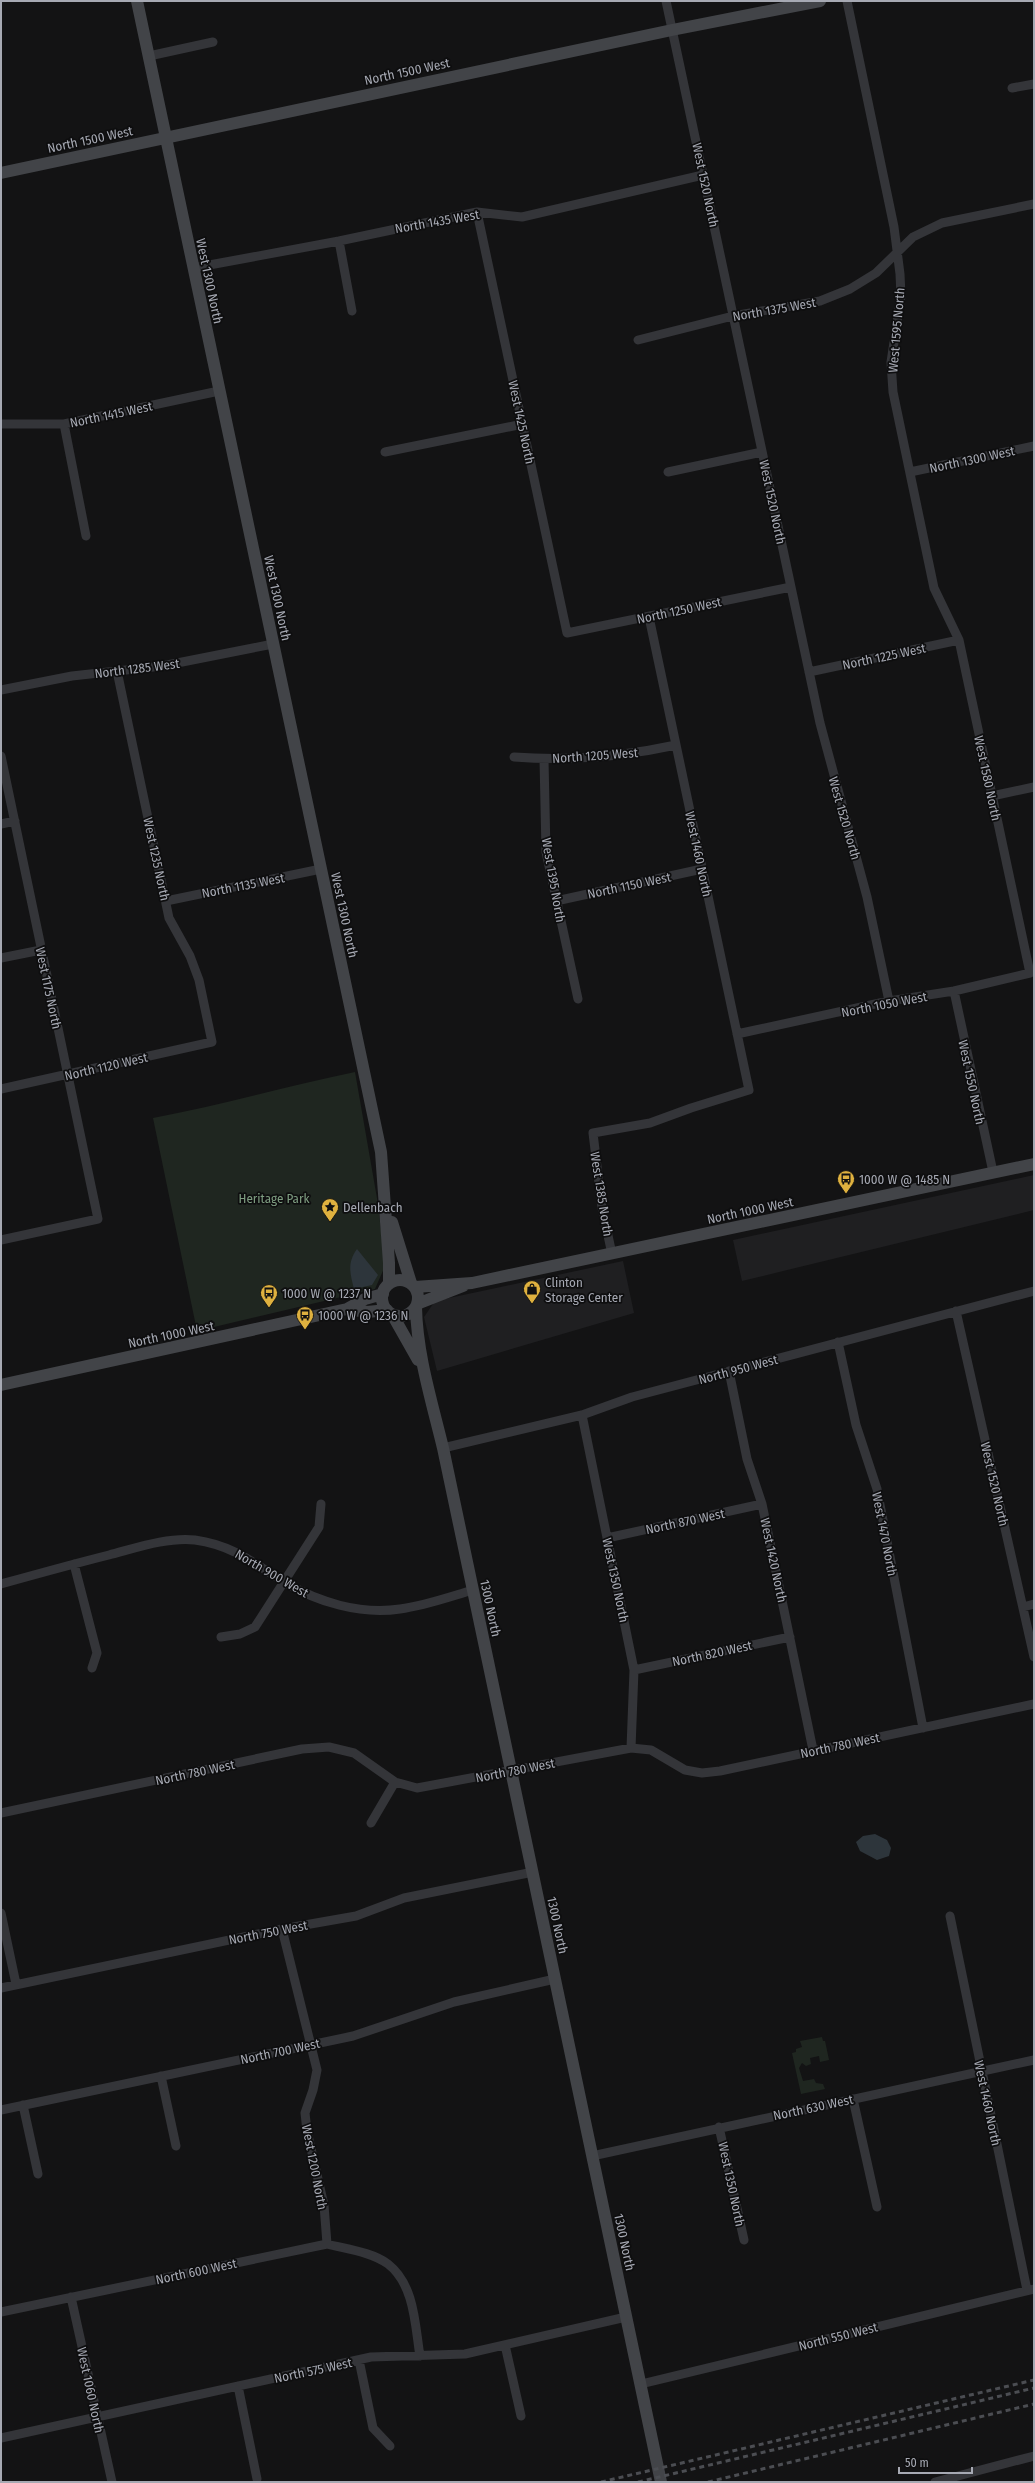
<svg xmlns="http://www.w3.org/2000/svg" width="1035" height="2483" font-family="'Fira Sans Condensed',sans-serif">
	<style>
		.built { fill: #1f1f21 }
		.green { fill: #1f2620 }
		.water { fill: #2d353b }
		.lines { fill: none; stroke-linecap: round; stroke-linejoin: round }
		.street { stroke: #343539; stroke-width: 9 }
		.secondary { stroke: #424448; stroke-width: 12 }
		.rail { stroke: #4b4d52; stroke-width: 3; stroke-dasharray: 5 4; stroke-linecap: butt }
		.labels { text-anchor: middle; stroke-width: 3.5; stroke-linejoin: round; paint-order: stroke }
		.street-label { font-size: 13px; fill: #a6a9b3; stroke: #0e0e0f }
		.poi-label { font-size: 13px; fill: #a6a9b3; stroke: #0e0e0f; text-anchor: start }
		.park-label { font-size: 13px; fill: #7e9d81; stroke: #0e0e0f }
	</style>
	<rect width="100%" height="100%" fill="#131314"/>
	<path class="built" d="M1034,1175V1210L742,1281L733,1240Z
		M623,1261L634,1313L437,1371L424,1317L435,1301Z"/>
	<path class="green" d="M355,1072L378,1204L385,1266L375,1289L197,1331L153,1118C221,1105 288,1086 355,1072Z
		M822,2037L823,2041H825L829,2060L820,2062L819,2056L810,2058L811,2064L806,2066L802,2063L799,2068L803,2081L814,2079L816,2083L823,2084L825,2089L801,2094L792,2053L796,2052V2049L802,2047L800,2041Z"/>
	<path class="water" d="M357,1249L378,1275L372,1285L354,1289C350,1273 347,1263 357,1249Z
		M875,1834L887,1840L891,1848L889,1856L877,1860L860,1851L856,1842L863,1836Z"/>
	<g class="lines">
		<path class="street" d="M666,1L820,723L867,897L889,1001
			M149,56L213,42
			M1012,88L1034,84
			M477,212L567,633L791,587
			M339,241L352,311
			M193,268L339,241L477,212L522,217L703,175
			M638,340L733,316L820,301L850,289L876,273L913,237L942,223L1034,204
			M1,424H64L219,391
			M64,424L86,536
			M385,452L523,424
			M668,472L762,452
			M910,472L1034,446
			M809,672L959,640
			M1,690L72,676L162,666L273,644
			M1,756L98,1219L1,1240
			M514,757C568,761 622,757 676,745
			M544,759L546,852L578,999
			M992,796L1034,787
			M1,824L15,821
			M166,901L321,869
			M556,901L702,869
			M1,958L41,950
			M954,991L993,1172
			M737,1034L889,1001L954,991L1030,973L959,640L934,588L893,392L891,362L901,296L900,274L894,227L847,1
			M1,1089L212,1042L199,980L190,956L169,918L117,671
			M612,1254L602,1208L593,1133L650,1123L691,1108L749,1090L649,617
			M956,1311L1034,1657
			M838,1342L856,1425L877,1489L923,1728
			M729,1371L747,1459L762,1504L813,1750
			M582,1415L634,1670L631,1748
			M443,1448L582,1415L632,1397L1034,1291
			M607,1538L762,1504
			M74,1564L97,1653L92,1668
			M1,1584C37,1574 73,1564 109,1555C136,1548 167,1537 195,1540C232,1545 254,1563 284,1582C318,1602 360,1615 400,1609C424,1606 449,1597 473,1590
			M1023,1607L1034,1604
			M221,1637L240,1634L255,1627L319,1527L321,1504
			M634,1670L790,1637
			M1,1813L302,1749L329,1747L354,1753L395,1782L417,1788L631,1748L651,1750L685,1770L702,1773L720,1771L1034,1704
			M371,1823L395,1782
			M1,1913L16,1984
			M950,1916L1027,2290
			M282,1929L317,2070L313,2090L305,2113L307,2131L324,2205L327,2244
			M1,1988L282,1929L356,1916L404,1898L533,1872
			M161,2076L176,2146
			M853,2099L877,2207
			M23,2105L38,2174
			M1,2110L353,2036L454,2002L555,1979
			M719,2127L744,2240
			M592,2156L1034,2060
			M71,2297L112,2482
			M1,2312L327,2244C346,2249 372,2252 388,2264C415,2285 415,2326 420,2356
			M505,2345L521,2416
			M359,2360L373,2428L390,2446
			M641,2384L1034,2289
			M238,2386L257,2479
			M1,2438L371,2357L465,2354L626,2317
			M935,2482L1034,2456"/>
		<path class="secondary" d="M137,1L381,1152L389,1263V1284
			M1,173L672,30L820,1
			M392,1222L411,1283
			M382 1298a18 18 0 1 1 36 0a18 18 0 1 1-36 0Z
			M415,1287L472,1283L1034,1164
			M417,1304L463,1286
			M416,1307C417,1355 432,1402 443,1448L661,2482
			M347,1309L367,1312L387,1310
			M392,1314L418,1360
			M1,1385L347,1309L365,1299L383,1294"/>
		<path class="rail" d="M601,2482L1034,2380
			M638,2482L1034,2388
			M708,2482L1034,2404"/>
	</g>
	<defs>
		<g id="bus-pin" transform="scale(0.9)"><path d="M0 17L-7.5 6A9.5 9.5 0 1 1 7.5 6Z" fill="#dfb13f" stroke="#0e0e0f"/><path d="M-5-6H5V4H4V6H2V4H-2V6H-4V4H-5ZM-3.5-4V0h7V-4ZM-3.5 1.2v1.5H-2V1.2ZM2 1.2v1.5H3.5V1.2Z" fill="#111"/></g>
		<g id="sight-pin" transform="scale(0.9)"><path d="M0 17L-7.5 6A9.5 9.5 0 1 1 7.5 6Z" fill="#dfb13f" stroke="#0e0e0f"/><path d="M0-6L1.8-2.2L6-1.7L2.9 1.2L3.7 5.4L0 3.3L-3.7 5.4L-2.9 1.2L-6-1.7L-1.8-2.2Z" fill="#111"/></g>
		<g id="shop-pin" transform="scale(0.9)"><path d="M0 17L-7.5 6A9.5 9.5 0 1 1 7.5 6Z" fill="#dfb13f" stroke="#0e0e0f"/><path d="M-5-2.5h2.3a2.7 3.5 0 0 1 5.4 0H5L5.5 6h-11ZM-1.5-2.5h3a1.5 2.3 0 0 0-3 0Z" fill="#111"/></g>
	</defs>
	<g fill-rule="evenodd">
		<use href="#bus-pin" x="846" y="1179"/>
		<use href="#sight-pin" x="330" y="1207"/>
		<use href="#shop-pin" x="532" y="1289"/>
		<use href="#bus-pin" x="269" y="1293"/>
		<use href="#bus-pin" x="305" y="1315"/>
	</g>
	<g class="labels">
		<g class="street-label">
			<text transform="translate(407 71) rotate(-12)" y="5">North 1500 West</text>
			<text transform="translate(90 139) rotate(-12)" y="5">North 1500 West</text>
			<text transform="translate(706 185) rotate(78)" y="5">West 1520 North</text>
			<text transform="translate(437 221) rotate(-10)" y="5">North 1435 West</text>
			<text transform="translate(210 281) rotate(78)" y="5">West 1300 North</text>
			<text transform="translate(774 309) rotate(-10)" y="5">North 1375 West</text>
			<text transform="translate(896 330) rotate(-85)" y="5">West 1595 North</text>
			<text transform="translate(111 414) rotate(-12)" y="5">North 1415 West</text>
			<text transform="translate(522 422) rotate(78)" y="5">West 1425 North</text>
			<text transform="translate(972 459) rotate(-12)" y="5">North 1300 West</text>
			<text transform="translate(773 502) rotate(78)" y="5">West 1520 North</text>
			<text transform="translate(278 598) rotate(78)" y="5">West 1300 North</text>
			<text transform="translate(679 610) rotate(-12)" y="5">North 1250 West</text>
			<text transform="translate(884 656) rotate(-12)" y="5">North 1225 West</text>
			<text transform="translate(137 668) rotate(-7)" y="5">North 1285 West</text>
			<text transform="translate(595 755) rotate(-4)" y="5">North 1205 West</text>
			<text transform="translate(988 778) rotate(78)" y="5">West 1580 North</text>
			<text transform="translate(845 818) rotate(74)" y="5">West 1520 North</text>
			<text transform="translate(699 854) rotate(78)" y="5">West 1460 North</text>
			<text transform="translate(157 859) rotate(78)" y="5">West 1235 North</text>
			<text transform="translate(554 880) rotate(80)" y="5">West 1395 North</text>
			<text transform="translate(243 885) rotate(-11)" y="5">North 1135 West</text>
			<text transform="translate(629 885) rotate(-12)" y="5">North 1150 West</text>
			<text transform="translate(345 915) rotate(78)" y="5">West 1300 North</text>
			<text transform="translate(49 988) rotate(78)" y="5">West 1175 North</text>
			<text transform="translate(884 1004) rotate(-11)" y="5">North 1050 West</text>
			<text transform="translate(106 1066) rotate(-13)" y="5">North 1120 West</text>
			<text transform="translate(972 1082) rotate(78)" y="5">West 1550 North</text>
			<text transform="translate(602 1194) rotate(81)" y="5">West 1385 North</text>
			<text transform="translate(750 1210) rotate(-12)" y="5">North 1000 West</text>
			<text transform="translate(171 1334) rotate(-12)" y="5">North 1000 West</text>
			<text transform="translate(738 1369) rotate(-15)" y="5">North 950 West</text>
			<text transform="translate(995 1484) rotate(77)" y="5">West 1520 North</text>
			<text transform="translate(685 1521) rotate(-12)" y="5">North 870 West</text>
			<text transform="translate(885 1534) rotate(79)" y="5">West 1470 North</text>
			<text transform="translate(774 1560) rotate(78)" y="5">West 1420 North</text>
			<text transform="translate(272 1573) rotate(30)" y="5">North 900 West</text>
			<text transform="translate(616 1580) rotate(78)" y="5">West 1350 North</text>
			<text transform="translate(491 1608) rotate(78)" y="5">1300 North</text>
			<text transform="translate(712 1653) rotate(-12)" y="5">North 820 West</text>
			<text transform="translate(840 1745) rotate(-12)" y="5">North 780 West</text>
			<text transform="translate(515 1770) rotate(-11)" y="5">North 780 West</text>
			<text transform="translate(195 1772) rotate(-12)" y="5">North 780 West</text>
			<text transform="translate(558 1925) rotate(78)" y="5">1300 North</text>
			<text transform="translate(268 1932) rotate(-11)" y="5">North 750 West</text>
			<text transform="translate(280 2051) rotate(-12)" y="5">North 700 West</text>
			<text transform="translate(988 2103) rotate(78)" y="5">West 1460 North</text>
			<text transform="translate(813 2107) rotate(-12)" y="5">North 630 West</text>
			<text transform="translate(315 2167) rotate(79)" y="5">West 1200 North</text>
			<text transform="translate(732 2184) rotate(78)" y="5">West 1350 North</text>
			<text transform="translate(625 2242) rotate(78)" y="5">1300 North</text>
			<text transform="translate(196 2271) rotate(-12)" y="5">North 600 West</text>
			<text transform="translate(838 2336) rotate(-14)" y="5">North 550 West</text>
			<text transform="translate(313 2370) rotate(-12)" y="5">North 575 West</text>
			<text transform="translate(91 2390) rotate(78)" y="5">West 1060 North</text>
		</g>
		<g class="poi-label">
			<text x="859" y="1184">1000 W @ 1485 N</text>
			<text x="343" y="1212">Dellenbach</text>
			<text x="545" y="1287">Clinton<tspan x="545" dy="15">Storage Center</tspan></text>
			<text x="282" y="1298">1000 W @ 1237 N</text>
			<text x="318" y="1320">1000 W @ 1236 N</text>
		</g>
		<g class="park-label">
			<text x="274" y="1203">Heritage Park</text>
		</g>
	</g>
	<rect width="1035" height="2483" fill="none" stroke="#a6a9b3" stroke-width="4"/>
	<path d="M899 2467v6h73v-6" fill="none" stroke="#a6a9b3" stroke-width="2"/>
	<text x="905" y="2467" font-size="12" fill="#a6a9b3" stroke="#0e0e0f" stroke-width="3" paint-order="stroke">50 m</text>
</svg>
